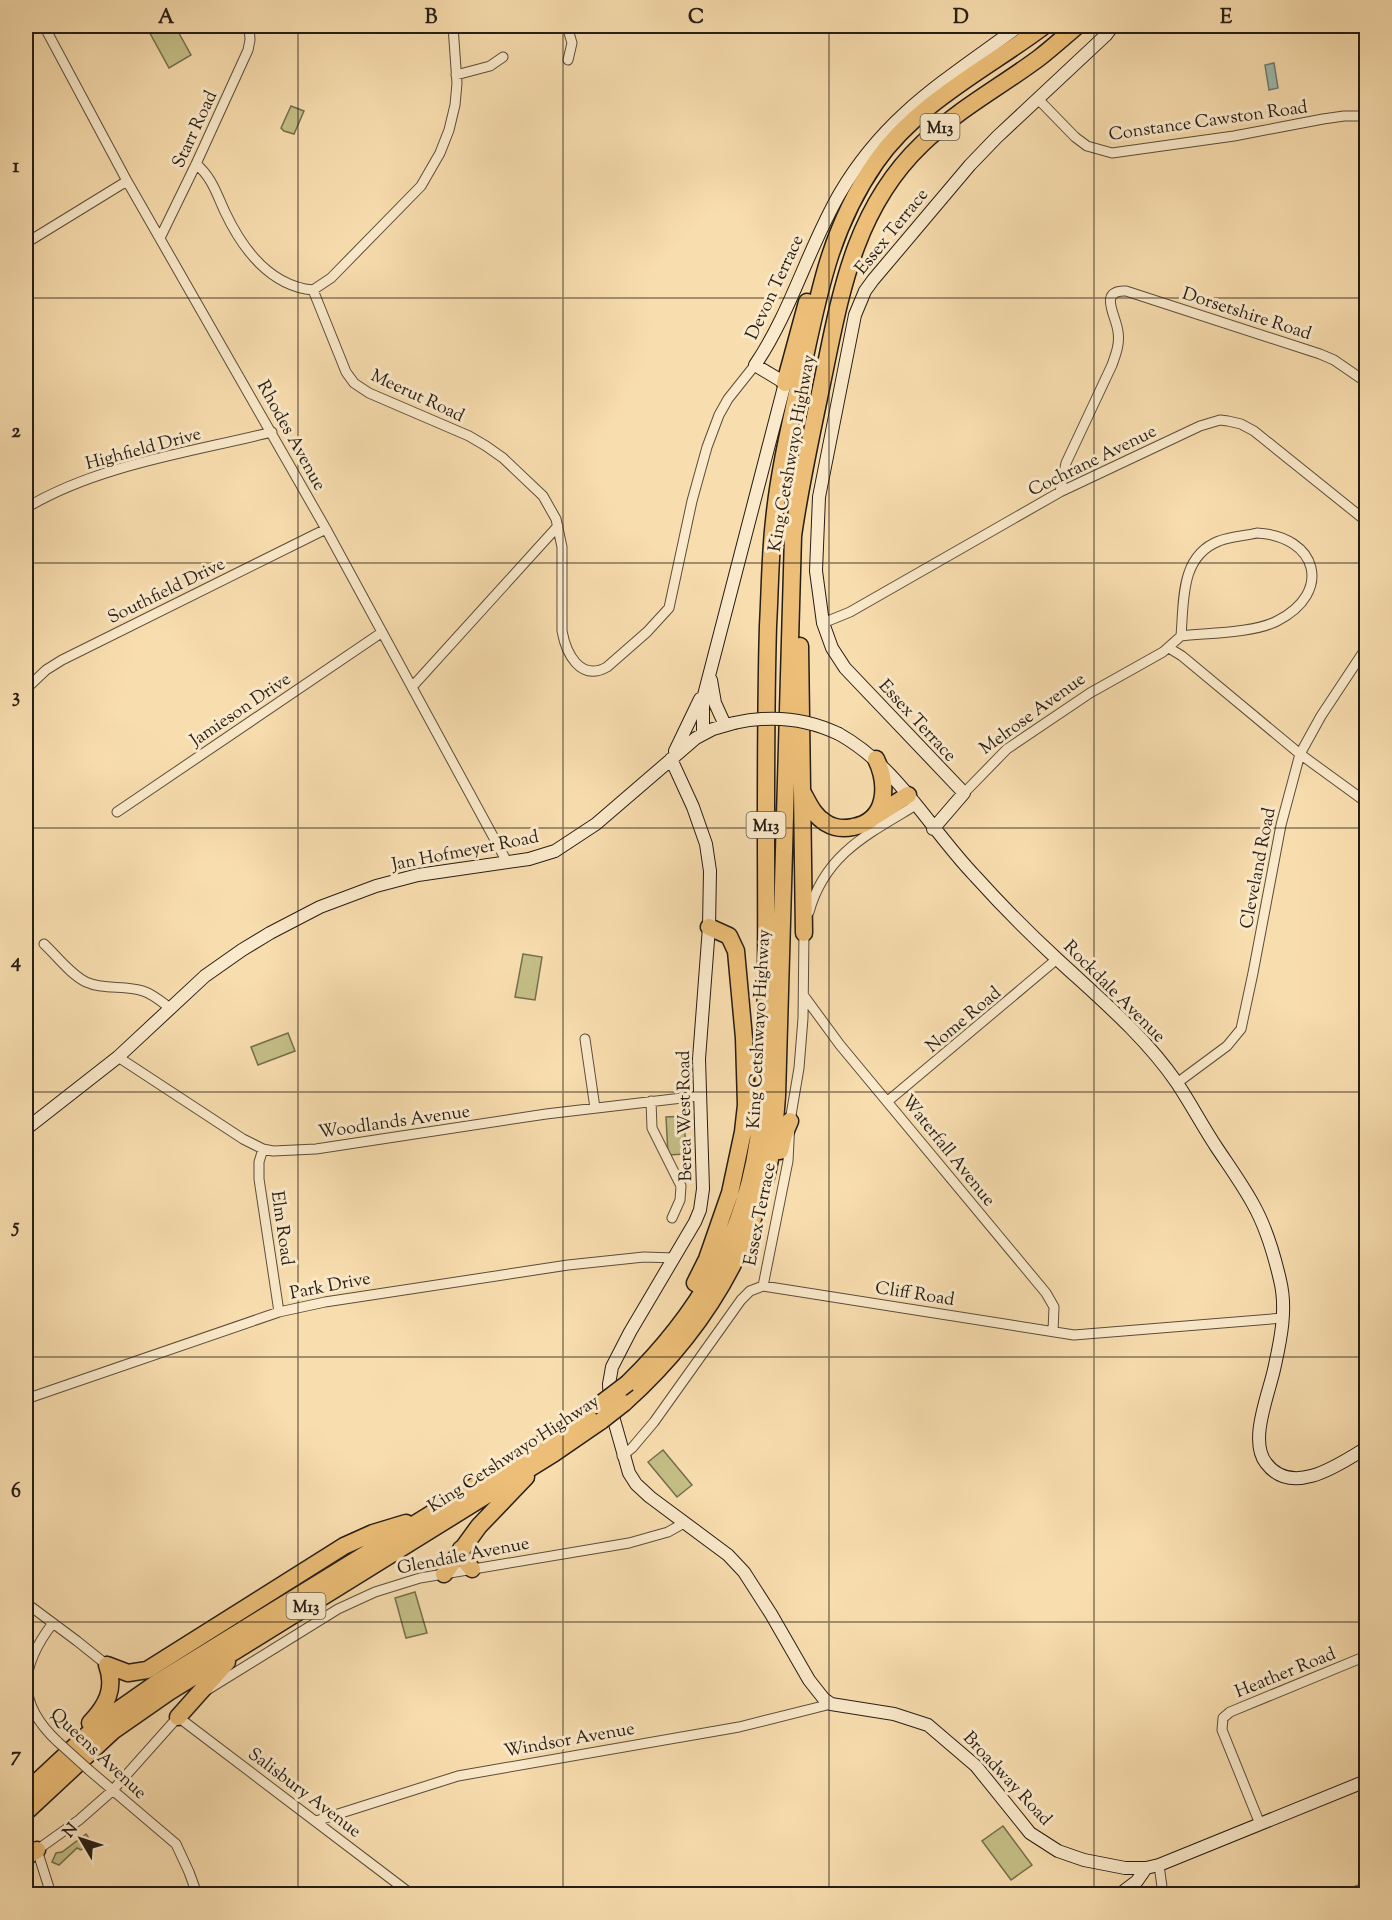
<svg xmlns="http://www.w3.org/2000/svg" width="1392" height="1920" font-family="'Sorts Mill Goudy',serif">
	<style>
		.green { fill: #c4bf86; stroke: #756e4e; stroke-width: 1.5 }
		.water { fill: #9dbbae; stroke: #6d7c71; stroke-width: 1.5 }
		.lines { fill: none; stroke-linecap: round; stroke-linejoin: round }
		.street-casing { stroke: #5a4d3b; stroke-width: 11 }
		.secondary-casing { stroke: #261d15; stroke-width: 14 }
		.highway-casing { stroke: #261d15; stroke-width: 19 }
		.street { stroke: #fae9ca; stroke-width: 9 }
		.secondary { stroke: #fae9ca; stroke-width: 12 }
		.highway { stroke: #ecbe77; stroke-width: 16 }
		.street-bridge-casing { stroke: #5a4d3b; stroke-width: 11; stroke-linecap: butt }
		.secondary-bridge-casing { stroke: #261d15; stroke-width: 14; stroke-linecap: butt }
		.highway-bridge-casing { stroke: #261d15; stroke-width: 19; stroke-linecap: butt }
		.street-bridge { stroke: #fae9ca; stroke-width: 9 }
		.secondary-bridge { stroke: #fae9ca; stroke-width: 12 }
		.highway-bridge { stroke: #ecbe77; stroke-width: 16 }
		.grid { fill: none; stroke: #261d15; stroke-width: 1.5; stroke-opacity: 0.55 }
		.labels { text-anchor: middle; stroke-width: 6; stroke-linejoin: round; paint-order: stroke }
		.shield { fill: #fae9ca; stroke: #665a4b; stroke-width: 1.5 }
		.shield-label { font-size: 16px; font-weight: bold; fill: #261d15 }
		.street-label { font-size: 18px; fill: #261d15; stroke: #fae9ca }
		.neatline { fill: none; stroke: #261d15; stroke-width: 2 }
		.grid-label { font-size: 20px; text-anchor: middle; font-weight: bold; fill: #261d15 }
	</style>
	<rect width="100%" height="100%" fill="#f8ddae"/>
	<filter id="stains"><feTurbulence type="fractalNoise" baseFrequency=".00333" numOctaves="4"/><feColorMatrix values="0 0 0 0 .2 0 0 0 0 .09 0 0 0 0 .02 0 0 0 .5 -.17"/></filter>
	<radialGradient id="worn" r=".72"><stop offset=".6" stop-color="#630" stop-opacity="0"/><stop offset="1" stop-color="#630" stop-opacity=".3"/></radialGradient>
	<path class="green" d="M146,26H175L191,55L169,68Z
		M291,106L304,111L294,134L284,131L281,128Z
		M523,954L542,957L535,1000L515,997Z
		M288,1033L295,1051L258,1065L251,1047Z
		M684,1116L686,1154L668,1155L666,1117Z
		M663,1450L692,1485L677,1497L648,1462Z
		M415,1592L427,1633L406,1638L395,1598Z
		M1003,1826L1032,1865L1011,1880L982,1841Z
		M86,1834L92,1843L81,1850L77,1848L59,1865L52,1862L56,1853L62,1852Z"/>
	<path class="water" d="M1274,63L1278,88L1269,90L1265,65Z"/>
	<g class="lines">
		<g class="street-casing">
			<path id="street" d="M44,26L127,181L326,529L507,862
				M567,26L572,43L568,60
				M456,75L490,66L503,57
				M1038,99L1075,137L1087,146L1112,153L1234,136L1323,119L1344,116H1366
				M196,164C212,177 217,195 225,212C242,248 270,286 313,290
				M160,238L196,164L248,50L250,40L249,26
				M26,243L127,181
				M313,290L346,372L354,383L369,393L469,436L486,446L503,458L543,496L556,519L562,547V631C566,653 580,682 607,667L647,632L669,608L692,501L707,447L719,415L728,399L755,365
				M313,290L331,278L421,186L440,153L449,130L455,105L457,83L453,26
				M1060,492L1066,463L1112,365C1116,354 1120,343 1118,332C1117,317 1097,290 1126,291L1320,354L1334,360L1366,382
				M26,508C97,465 192,452 272,432
				M1257,533C1317,536 1334,592 1277,621C1254,633 1207,633 1181,636C1184,601 1180,556 1219,541C1231,536 1245,536 1257,533Z
				M823,623L850,612L1060,492L1200,426L1220,420L1228,421L1241,424L1254,431L1366,521
				M1169,648L1182,656L1300,754L1366,802
				M412,687L558,526
				M26,689L46,670L62,660L326,529
				M964,793L1007,749L1090,693L1163,652L1181,636
				M117,812L381,633
				M809,912C825,854 868,834 916,805
				M44,944C57,956 70,974 86,982C103,990 125,985 143,991C153,994 162,1002 171,1009
				M804,996L840,1045L1046,1293L1054,1307L1053,1331
				M585,1039L595,1108
				M118,1057L243,1139L263,1149L273,1151L316,1149L546,1114L699,1096
				M1177,1083L1227,1046L1241,1029L1253,973L1281,825L1300,754L1321,716L1366,648
				M651,1101L652,1128L681,1186L680,1200L672,1218
				M888,1101L1057,959
				M263,1149L259,1162V1179L279,1312
				M763,1286L788,1161L790,1121L799,1068L803,1018L804,932
				M26,1399L279,1312L325,1302L568,1265L644,1257L675,1258
				M622,1456L632,1448L654,1422L741,1300L750,1291L763,1286L1074,1335L1283,1318
				M26,1603L77,1641L107,1665
				M53,1623C19,1667 16,1703 58,1742
				M207,1690L338,1609L375,1592L420,1578L629,1543L668,1532L684,1523
				M89,1770L176,1844L189,1872L197,1894
				M316,1821L458,1776L739,1727L831,1704
				M1260,1824L1222,1730L1223,1718L1230,1712L1366,1656
				M1159,1865L1163,1894
				M51,1894L37,1850L79,1820L112,1791L178,1717L411,1894
				M1349,1894L1366,1887"/>
		</g>
		<g class="secondary-casing">
			<path id="secondary" d="M711,680L715,703L725,725
				M703,734V699L785,383L755,365C791,312 808,248 840,193C887,113 948,79 1019,26
				M839,734C898,767 929,828 975,876C1001,905 1029,933 1057,959C1099,998 1144,1035 1177,1083C1191,1104 1203,1127 1217,1148C1229,1166 1242,1184 1253,1204C1266,1227 1274,1254 1280,1280C1287,1308 1281,1338 1275,1365C1270,1392 1248,1440 1266,1463C1292,1498 1340,1464 1366,1448
				M675,751L700,699
				M671,759L693,807L706,844L710,871L709,927L699,1059L703,1189L700,1210L695,1222L630,1332L612,1367L609,1384L610,1406L629,1473L636,1484L650,1497L728,1555L744,1572L771,1614L809,1680L824,1699L831,1704L894,1714L928,1725L976,1766L1030,1833L1058,1851L1084,1860L1125,1868H1146L1159,1865L1366,1781
				M933,829L964,793L845,668L832,648L823,623L816,571L819,497L855,315L865,291L873,280L970,165L997,137L1106,35L1113,26
				M26,1129L118,1057L205,976L242,950L270,933L320,907L376,886L418,875L529,859L555,851L596,824L696,738L713,729L734,723
				M1120,1894L1137,1881L1146,1868"/>
		</g>
		<g class="highway-casing">
			<path id="highway" d="M785,383L807,302
				M800,646L804,933
				M803,793C809,804 814,816 826,823C834,828 844,829 853,827C888,821 888,784 876,759
				M877,815L908,795
				M780,1151L784,1135L790,1121
				M695,1283L707,1259L730,1193L743,1132L746,1105L744,1038L736,951L729,936L709,927
				M628,1383C680,1332 723,1272 744,1202C762,1146 764,1089 765,1031C767,963 766,896 766,828C766,761 766,693 768,626C770,591 770,555 774,521C779,469 792,417 803,366C819,291 831,227 876,162C917,103 988,68 1044,26
				M624,1403C692,1342 743,1266 766,1177C773,1151 775,1123 777,1096L793,536C800,486 811,437 821,388C840,298 852,211 922,144C957,110 1000,87 1039,58C1052,48 1065,36 1077,26
				M461,1549L462,1557L472,1569
				M444,1574L479,1526L526,1477
				M107,1665L128,1673L147,1670L344,1546L373,1533L406,1523
				M178,1717L227,1662
				M90,1723C106,1706 116,1689 107,1665
				M26,1792L101,1722L158,1682L426,1517L563,1430L599,1405
				M26,1812L113,1731L169,1692L553,1454L601,1421
				M26,1857L37,1850"/>
		</g>
		<use href="#street" class="street"/>
		<use href="#secondary" class="secondary"/>
		<use href="#highway" class="highway"/>
		<g class="street-bridge-casing">
			<path id="street-bridge" d="M58,1742L89,1770"/>
		</g>
		<g class="secondary-bridge-casing">
			<path id="secondary-bridge" d="M734,723C770,715 806,718 839,734"/>
		</g>
		<g class="highway-bridge-casing">
			<path id="highway-bridge" d="M599,1405L628,1383
				M601,1421L624,1403"/>
		</g>
		<use href="#street-bridge" class="street-bridge"/>
		<use href="#secondary-bridge" class="secondary-bridge"/>
		<use href="#highway-bridge" class="highway-bridge"/>
	</g>
	<path class="grid" d="M298,26V1894M563,26V1894M829,26V1894M1094,26V1894M26,298H1366M26,563H1366M26,828H1366M26,1092H1366M26,1357H1366M26,1622H1366"/>
	<g class="labels">
		<g class="shield">
			<rect x="920.5" y="114" width="39" height="26" rx="4.5"/>
			<rect x="746.5" y="812" width="39" height="26" rx="4.5"/>
			<rect x="286.5" y="1593" width="39" height="26" rx="4.5"/>
		</g>
		<g class="shield-label">
			<text x="940" y="133">M13</text>
			<text x="766" y="831">M13</text>
			<text x="306" y="1612">M13</text>
		</g>
		<g class="street-label">
			<text transform="translate(1208 120) rotate(-8)" y="6">Constance Cawston Road</text>
			<text transform="translate(194 129) rotate(-65)" y="6">Starr Road</text>
			<text transform="translate(891 231) rotate(-51)" y="6">Essex Terrace</text>
			<text transform="translate(774 287) rotate(-65)" y="6">Devon Terrace</text>
			<text transform="translate(1247 313) rotate(18)" y="6">Dorsetshire Road</text>
			<text transform="translate(418 395) rotate(25)" y="6">Meerut Road</text>
			<text transform="translate(292 435) rotate(61)" y="6">Rhodes Avenue</text>
			<text transform="translate(143 448) rotate(-15)" y="6">Highfield Drive</text>
			<text transform="translate(791 453) rotate(-80)" y="6">King Cetshwayo Highway</text>
			<text transform="translate(1092 460) rotate(-26)" y="6">Cochrane Avenue</text>
			<text transform="translate(166 590) rotate(-26)" y="6">Southfield Drive</text>
			<text transform="translate(240 709) rotate(-34)" y="6">Jamieson Drive</text>
			<text transform="translate(1032 713) rotate(-36)" y="6">Melrose Avenue</text>
			<text transform="translate(918 720) rotate(47)" y="6">Essex Terrace</text>
			<text transform="translate(465 850) rotate(-11)" y="6">Jan Hofmeyer Road</text>
			<text transform="translate(1257 868) rotate(-79)" y="6">Cleveland Road</text>
			<text transform="translate(1115 991) rotate(45)" y="6">Rockdale Avenue</text>
			<text transform="translate(963 1019) rotate(-40)" y="6">Nome Road</text>
			<text transform="translate(758 1029) rotate(-87)" y="6">King Cetshwayo Highway</text>
			<text transform="translate(684 1116) rotate(-91)" y="6">Berea West Road</text>
			<text transform="translate(394 1121) rotate(-8)" y="6">Woodlands Avenue</text>
			<text transform="translate(949 1150) rotate(51)" y="6">Waterfall Avenue</text>
			<text transform="translate(759 1214) rotate(-79)" y="6">Essex Terrace</text>
			<text transform="translate(283 1228) rotate(82)" y="6">Elm Road</text>
			<text transform="translate(330 1285) rotate(-11)" y="6">Park Drive</text>
			<text transform="translate(915 1293) rotate(9)" y="6">Cliff Road</text>
			<text transform="translate(513 1453) rotate(-33)" y="6">King Cetshwayo Highway</text>
			<text transform="translate(463 1555) rotate(-11)" y="6">Glendale Avenue</text>
			<text transform="translate(1285 1672) rotate(-22)" y="6">Heather Road</text>
			<text transform="translate(569 1739) rotate(-10)" y="6">Windsor Avenue</text>
			<text transform="translate(99 1753) rotate(43)" y="6">Queens Avenue</text>
			<text transform="translate(1008 1778) rotate(47)" y="6">Broadway Road</text>
			<text transform="translate(305 1792) rotate(37)" y="6">Salisbury Avenue</text>
		</g>
	</g>
	<rect width="1392" height="1920" fill="none" stroke="#f8ddae" stroke-width="66"/>
	<g transform="translate(81 1839) rotate(309)" stroke="#fae9ca" stroke-width="4.5" paint-order="stroke">
	<path d="M0-4.5L10 22L0 15L-10 22Z" fill="#261d15"/>
	<text y="-9" font-size="16" font-weight="bold" text-anchor="middle" fill="#261d15">N</text>
	</g>
	<rect x="33" y="33" width="1326" height="1854" class="neatline"/>
	<g class="grid-label">
		<text x="166" y="23">A</text>
		<text x="431" y="23">B</text>
		<text x="696" y="23">C</text>
		<text x="961" y="23">D</text>
		<text x="1226" y="23">E</text>
		<text x="16" y="172">1</text>
		<text x="16" y="437">2</text>
		<text x="16" y="702">3</text>
		<text x="16" y="967">4</text>
		<text x="16" y="1232">5</text>
		<text x="16" y="1497">6</text>
		<text x="16" y="1761">7</text>
	</g>
	<rect width="100%" height="100%" filter="url(#stains)"/>
	<rect width="100%" height="100%" fill="url(#worn)"/>
</svg>
